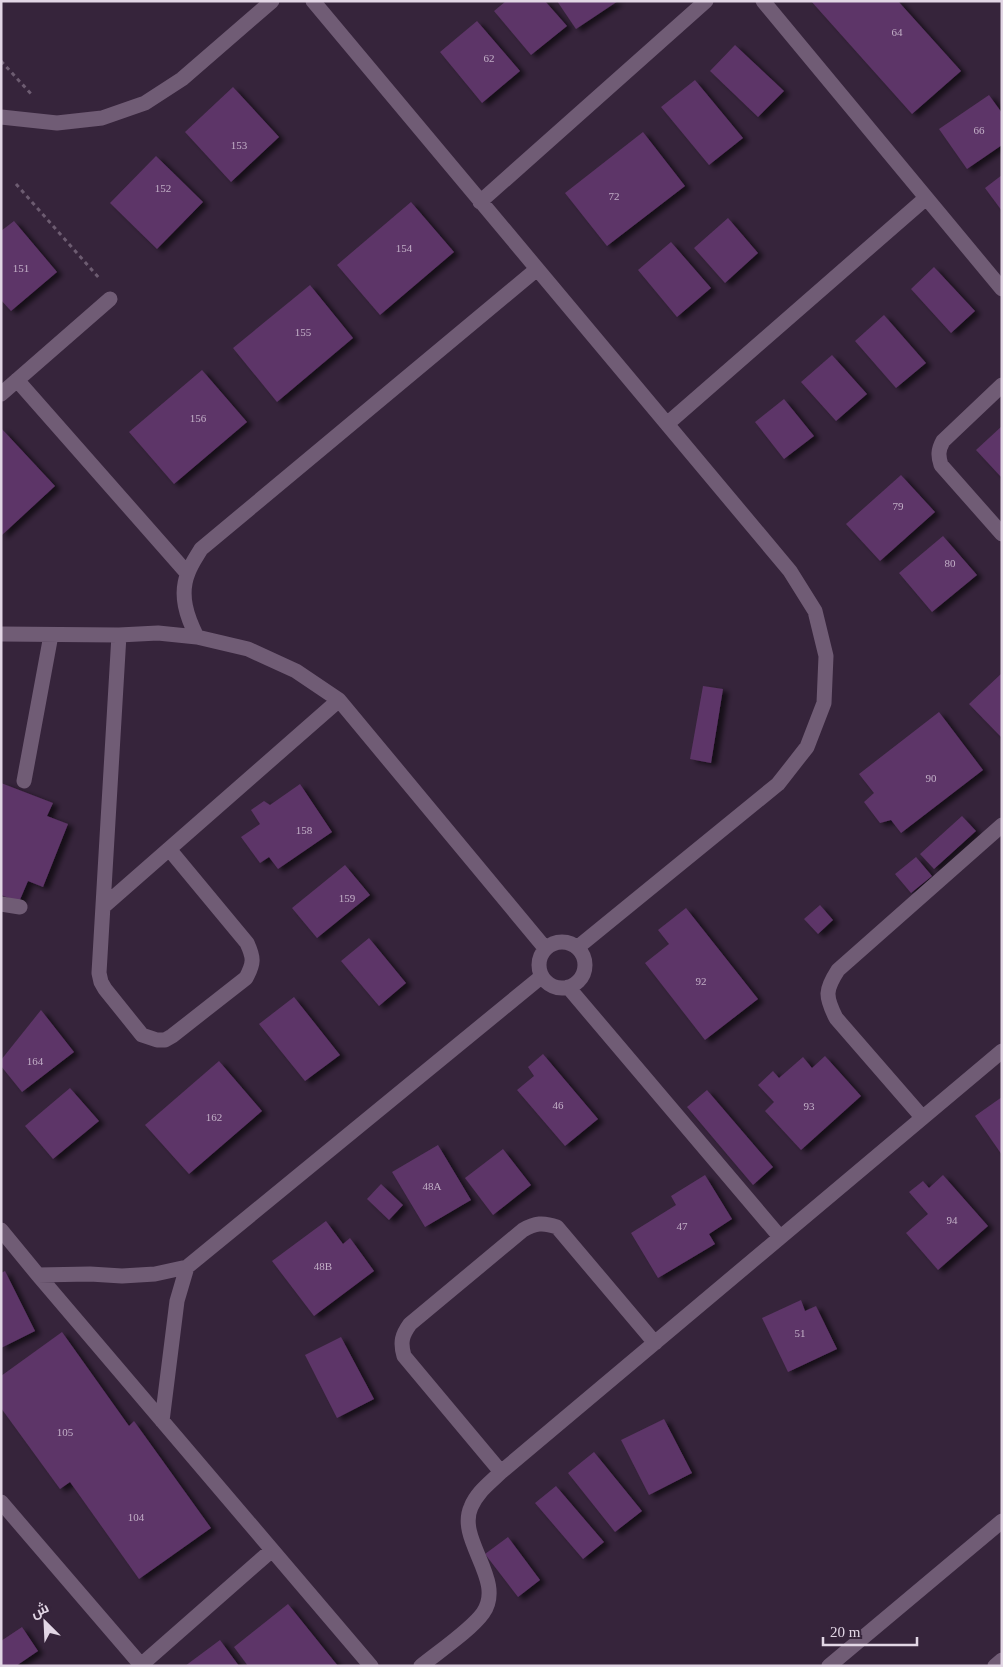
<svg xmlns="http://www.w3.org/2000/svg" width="1003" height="1667" font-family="'Times New Roman',Cairo,serif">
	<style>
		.building { fill: #5d3567; filter: url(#shadow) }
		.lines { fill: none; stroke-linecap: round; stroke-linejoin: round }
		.path { stroke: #6d5c71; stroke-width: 3; stroke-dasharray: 4 4; stroke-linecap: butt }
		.minor { stroke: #705c75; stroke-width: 15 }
		.labels { text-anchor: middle; stroke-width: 4; stroke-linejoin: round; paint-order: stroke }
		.number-label { font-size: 11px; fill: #c1aec6 }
	</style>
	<defs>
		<filter id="shadow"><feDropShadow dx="5.5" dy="3" stdDeviation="2.5" flood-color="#0009"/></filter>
	</defs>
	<rect width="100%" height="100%" fill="#36243b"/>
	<path class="building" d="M506,1H545L567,26L531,55L494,11Z
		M557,1H618L576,29Z
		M811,1H898L961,71L912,114Z
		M477,21L520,71L482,103L440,52Z
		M735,45L784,91L758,117L710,71Z
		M695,80L743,138L709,165L661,107Z
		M233,87L279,137L231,182L185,132Z
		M989,95L1002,113V145L967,169L939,129Z
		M643,132L685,186L607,246L565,193Z
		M156,156L203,202L157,249L110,203Z
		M1002,175V211L985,188Z
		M411,202L454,252L380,315L337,265Z
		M728,218L758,253L725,283L694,248Z
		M14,221L57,272L11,311L1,300V231Z
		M671,242L711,288L677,317L638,270Z
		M934,267L975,311L951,333L911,289Z
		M310,285L353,338L277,402L233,348Z
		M884,315L926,363L896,388L855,341Z
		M832,355L867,394L836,421L801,382Z
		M202,370L247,422L174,484L129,432Z
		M784,399L814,436L784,459L755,422Z
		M1002,426V478L976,450Z
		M1,428L55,486L2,535L1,534Z
		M901,475L935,512L880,561L846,524Z
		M943,536L977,575L932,612L899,573Z
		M1002,673V738L969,704Z
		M703,686L723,689L711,763L690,759Z
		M939,712L983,770L901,833L891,820L880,823L864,802L874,793L859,774Z
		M1,783L53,803L47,816L68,824L43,887L28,881L19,902L1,895Z
		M300,784L332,832L278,869L269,857L260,863L241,837L260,824L251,810L264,801L270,805Z
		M962,816L976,831L934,869L920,854Z
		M916,857L932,876L911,893L895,874Z
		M345,865L370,895L317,938L292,908Z
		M820,905L833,920L818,934L804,919Z
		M686,908L758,999L705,1040L645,963L669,944L658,930Z
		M369,938L406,983L379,1006L341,961Z
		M294,997L340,1055L305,1081L259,1024Z
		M41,1010L74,1052L22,1092L1,1066V1060Z
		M543,1054L598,1119L565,1146L517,1090L534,1076L528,1067Z
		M825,1056L861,1096L801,1150L765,1111L774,1102L758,1085L773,1071L779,1078L803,1057L812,1068Z
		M219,1061L262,1111L189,1174L145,1125Z
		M70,1088L99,1121L53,1159L25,1126Z
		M707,1090L773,1167L753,1185L687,1107Z
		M1002,1097V1155L975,1116Z
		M438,1145L471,1200L425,1227L392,1172Z
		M503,1149L531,1185L493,1215L465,1178Z
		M705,1175L732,1219L709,1234L715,1244L658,1278L631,1233L676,1205L671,1196Z
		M943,1175L988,1226L938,1270L906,1233L928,1214L909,1192L923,1181L929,1188Z
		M381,1184L403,1205L389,1220L367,1199Z
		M326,1221L343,1244L350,1238L374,1271L314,1316L272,1261Z
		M5,1271L35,1331L1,1348V1273Z
		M801,1300L805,1311L816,1306L837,1349L788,1372L762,1318Z
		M62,1332L129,1426L134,1421L211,1528L139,1579L70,1482L60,1489L1,1408V1376Z
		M341,1337L374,1399L337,1418L305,1355Z
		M664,1419L692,1473L649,1495L621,1440Z
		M594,1452L642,1511L615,1532L568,1473Z
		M556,1486L604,1542L583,1559L535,1503Z
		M508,1537L540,1580L518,1597L485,1554Z
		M288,1604L338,1666H248L234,1647Z
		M22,1627L38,1651L16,1666H1V1641Z
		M220,1640L239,1666H185Z"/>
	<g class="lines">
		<path class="path" d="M1,61L33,96
			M16,184L100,279"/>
		<path class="minor" d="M313,1L790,571L815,611L826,656L824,703L807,747L778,784L578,947
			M763,1L1002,289
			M1,117L57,123L102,118L145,103L182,79L272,1
			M480,202L706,1
			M17,380L187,573
			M1002,385L943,441C938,450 938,456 941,465L1002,534
			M1,394L110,299
			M667,424L926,198
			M1,634L119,635L158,633L197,637L248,649L296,671L339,700L545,948
			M119,635L99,973L101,982L105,989L142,1035L157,1040H165L172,1036L246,978C254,963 254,958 247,943L169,849
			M197,637C187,617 179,595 188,573C191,564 197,556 201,549L537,269
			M24,781L51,635
			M1,904L20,907
			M104,906L339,700
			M539 965a23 23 0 1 1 46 0a23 23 0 1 1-46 0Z
			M568,987L780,1237
			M922,1117L836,1018C825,996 825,990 838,970L1002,825
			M1,1230L38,1275L371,1666
			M38,1275L90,1274L122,1276L155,1274L187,1267L541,977
			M162,1421L177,1301L187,1267
			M501,1472L404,1356C400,1342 402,1335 410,1324L523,1230C535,1223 543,1222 557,1227L655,1343
			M1,1502L141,1665
			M140,1666L272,1550
			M421,1666C438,1652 471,1630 483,1613C506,1580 456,1540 471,1507C477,1492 490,1483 501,1472L1002,1051
			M829,1666L1002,1521
			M995,1666L1002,1660"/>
	</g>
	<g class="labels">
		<g class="number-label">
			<text x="897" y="36">64</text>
			<text x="489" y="62">62</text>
			<text x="979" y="134">66</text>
			<text x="239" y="149">153</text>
			<text x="163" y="192">152</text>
			<text x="614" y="200">72</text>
			<text x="404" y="252">154</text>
			<text x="21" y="272">151</text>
			<text x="303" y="336">155</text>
			<text x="198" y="422">156</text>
			<text x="898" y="510">79</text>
			<text x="950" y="567">80</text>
			<text x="931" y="782">90</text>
			<text x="304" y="834">158</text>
			<text x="347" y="902">159</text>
			<text x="701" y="985">92</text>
			<text x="35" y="1065">164</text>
			<text x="558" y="1109">46</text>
			<text x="809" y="1110">93</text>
			<text x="214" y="1121">162</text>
			<text x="432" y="1190">48A</text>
			<text x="952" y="1224">94</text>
			<text x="682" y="1230">47</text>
			<text x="323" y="1270">48B</text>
			<text x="800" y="1337">51</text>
			<text x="65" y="1436">105</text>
			<text x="136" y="1521">104</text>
		</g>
	</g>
	<rect width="1003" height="1667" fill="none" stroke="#e2d6e5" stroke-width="5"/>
	<g transform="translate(45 1622) rotate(336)" stroke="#36243b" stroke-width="4" paint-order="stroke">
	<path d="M0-4L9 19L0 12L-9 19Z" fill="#e2d6e5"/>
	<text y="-8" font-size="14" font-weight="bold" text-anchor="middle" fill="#e2d6e5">ش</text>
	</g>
	<path d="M823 1637v8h94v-8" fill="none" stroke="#e2d6e5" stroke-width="2.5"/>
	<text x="830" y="1637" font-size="15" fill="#e2d6e5" stroke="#36243b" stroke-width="4" paint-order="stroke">20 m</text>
</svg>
